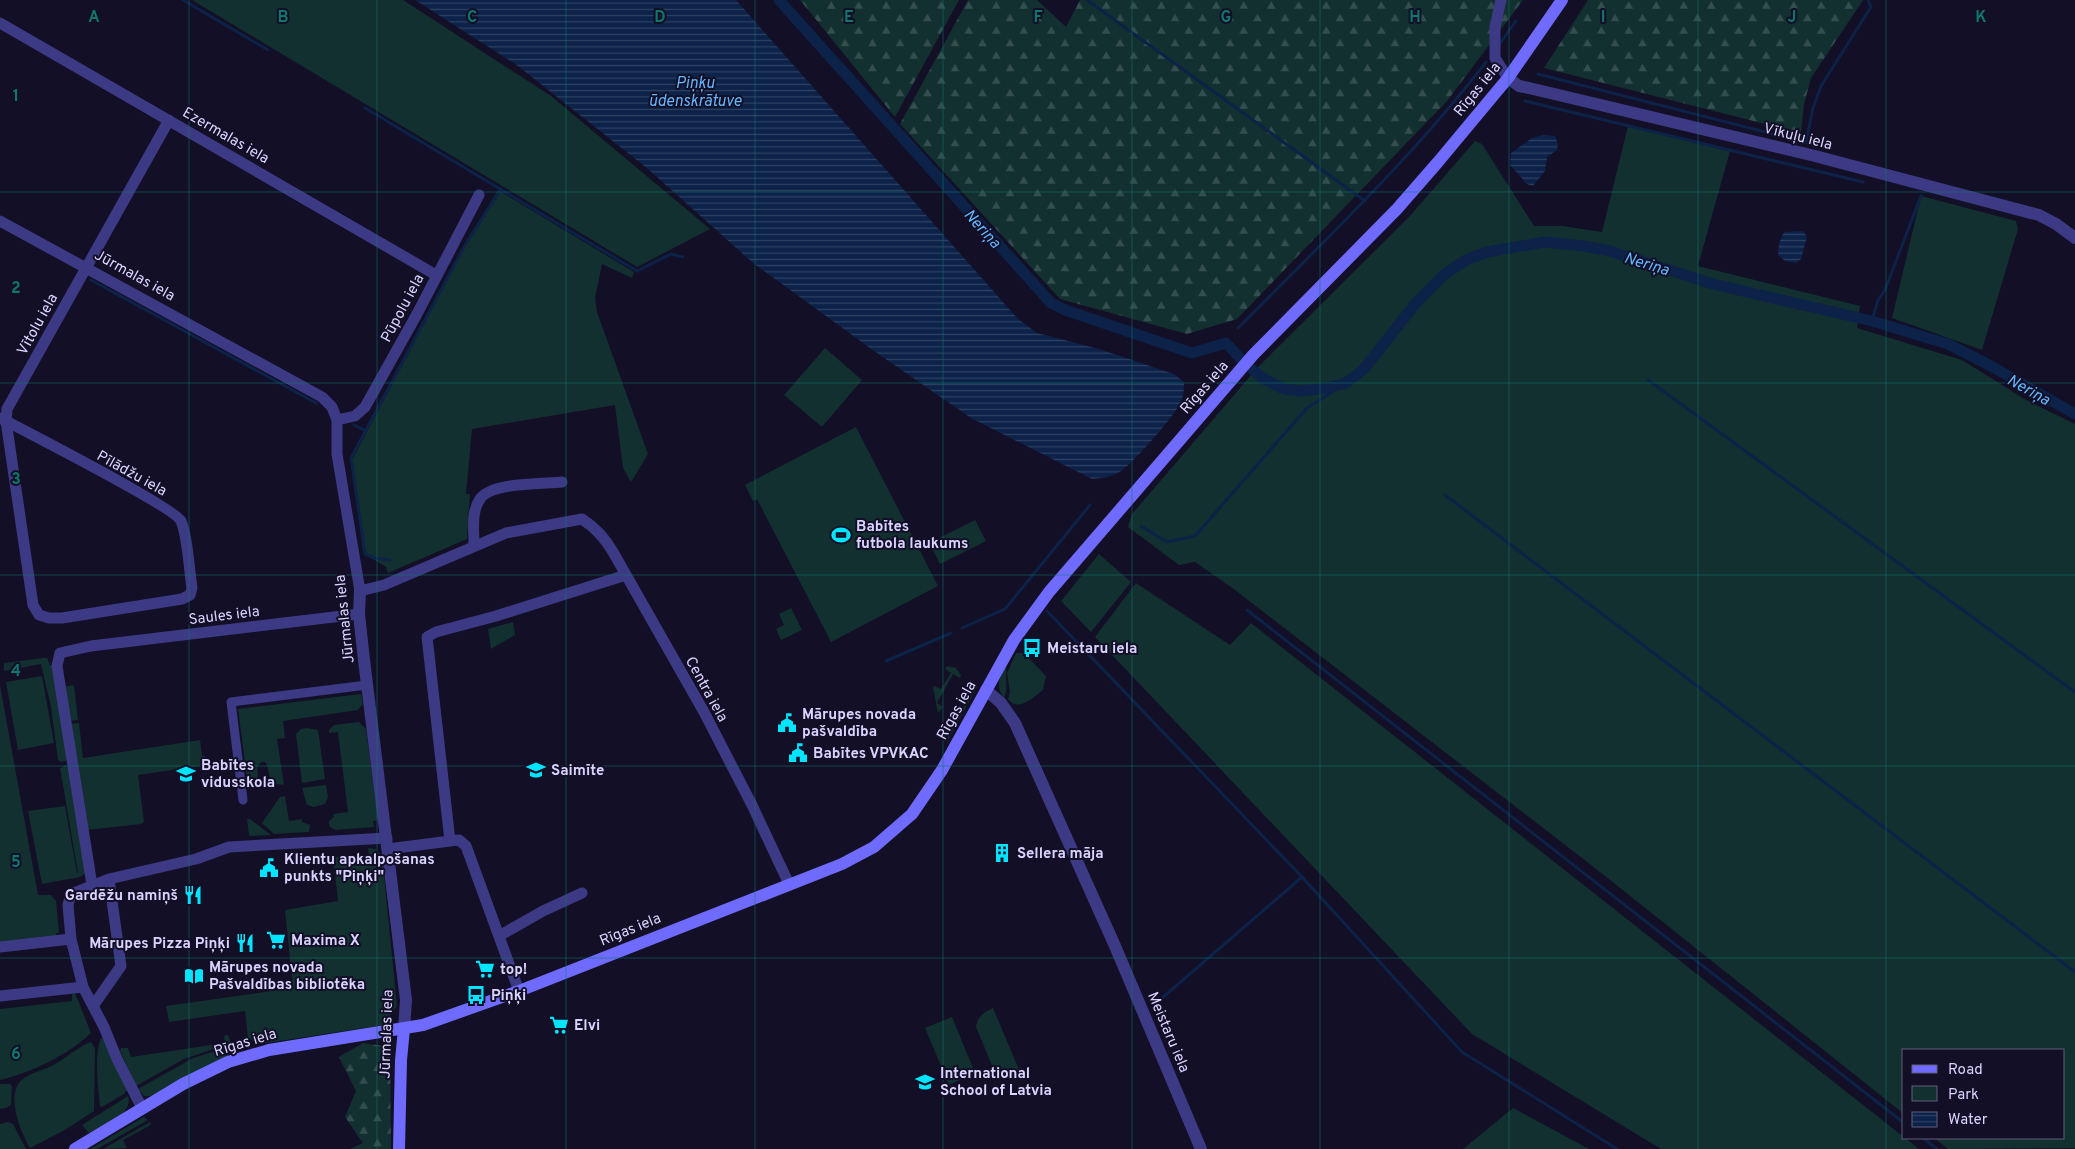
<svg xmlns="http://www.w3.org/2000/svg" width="2075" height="1149" font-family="Overpass,sans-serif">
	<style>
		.green { fill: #12302f }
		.forest { fill: url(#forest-firs) }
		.water { fill: url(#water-rules) }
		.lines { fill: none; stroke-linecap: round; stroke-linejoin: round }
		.stream { stroke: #0c2248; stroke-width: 3 }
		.canal { stroke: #0c2248; stroke-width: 11 }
		.pedestrian { stroke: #3d3a85; stroke-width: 9 }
		.minor { stroke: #3d3a85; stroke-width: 11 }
		.tertiary { stroke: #3d3a85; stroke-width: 12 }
		.secondary { stroke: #6f6bff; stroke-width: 12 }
		.grid { fill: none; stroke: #0f766e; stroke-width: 1; stroke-opacity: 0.55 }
		.labels { text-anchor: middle; stroke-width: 4; stroke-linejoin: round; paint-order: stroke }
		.street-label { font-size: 15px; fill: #d9d4ff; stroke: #130f26 }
		.poi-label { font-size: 15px; font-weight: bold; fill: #d9d4ff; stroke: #130f26; text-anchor: start }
		.water-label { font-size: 16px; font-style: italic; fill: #62b6ff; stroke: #130f26 }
		.grid-label { font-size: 16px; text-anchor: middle; font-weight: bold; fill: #0f766e; stroke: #130f26; stroke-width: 4; stroke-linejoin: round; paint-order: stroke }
	</style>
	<defs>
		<pattern id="forest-firs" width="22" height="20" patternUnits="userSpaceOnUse" patternTransform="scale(1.25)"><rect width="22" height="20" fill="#12302f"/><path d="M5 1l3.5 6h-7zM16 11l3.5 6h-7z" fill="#344d4e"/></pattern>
		<pattern id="water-rules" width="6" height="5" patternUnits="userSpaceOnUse" patternTransform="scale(1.25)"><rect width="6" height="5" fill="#0c2248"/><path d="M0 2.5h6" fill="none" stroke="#2f4163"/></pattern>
	</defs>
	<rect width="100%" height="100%" fill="#130f26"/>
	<path class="green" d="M192,0H403L551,96L710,229L637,267Z
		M1628,126L1730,151L1698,266L1860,306L1857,328L1962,360L2026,400L2075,424V1148L1948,1149L1934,1138H2064V1050H1904V1114L1595,868L1235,590L1195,562L1179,565L1128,527L1132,514L1258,367L1409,217L1475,141L1482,144L1534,226H1563L1602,232Z
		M498,190L634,272L632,278L602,264L595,298L597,312L648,454L631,482L623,468L615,405L472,429L466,494H470L467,539L388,573L386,567L368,556L363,551L352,460L477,224Z
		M1921,196L2016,221L2018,229L1982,350L1892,318Z
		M825,348L862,380L822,427L784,395Z
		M856,427L938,586L831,642L757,499L753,501L745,485Z
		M975,520L986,541L940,564L929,543Z
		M1099,554L1131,582L1091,632L1061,601Z
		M1136,583L1230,645L1251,623L1919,1149H1661L1472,1034L1095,637Z
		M791,608L802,630L781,640L776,629L784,625L779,614Z
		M513,622L515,635L491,649L488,629Z
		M1016,653H1024L1046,676L1043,690C1033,697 1018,713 1008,699L1010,692L1007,673Z
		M43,658H47L50,665H53L67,758L66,761L61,762L58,760L51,707L41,664L4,671V663Z
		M1007,663C1004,674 1009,689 1004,698C994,685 1001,675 1007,663Z
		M947,666L956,668L961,675L960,678L953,674L937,703L943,707L938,713L933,688L934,686L941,689L951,673L945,669Z
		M42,676L54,743L18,750L6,682Z
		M971,680L977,684V687L947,742L945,741L975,687L969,683Z
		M0,685L38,895H51L56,901L59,932L56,934L57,937L0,944Z
		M74,685L78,720L68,721L62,687Z
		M361,694L363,704L358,710L283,721L285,738L277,739L284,785L271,783L267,765L265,762H261L257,767L259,785L248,786L238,709Z
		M359,722L366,729L378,820L373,821L374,827L335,830L329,826V821L334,817L333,814L348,812L338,732L329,733V730L334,725Z
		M79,723L83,758L200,740L202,756H205L206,765L138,775L144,822L141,824L87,830L69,724Z
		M307,728L318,730L325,779L302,783L296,734L301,729Z
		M66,765L68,766L86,873L80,877L42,884L28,811L65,806L77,873H78L60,768Z
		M326,785L328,797L325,804L314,807L307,805L302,788Z
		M285,796L289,821L302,819V822L310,825L309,832L274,834L262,823L280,797Z
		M247,819H250L271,835L249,836Z
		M368,848L375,849L382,855L397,1006L383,1025L260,1044L248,1038L245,1011L169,1022L166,1006L293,988L285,910L338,901L333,857L369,855Z
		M75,993L91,1033C67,1056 32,1072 0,1080V1009L72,1001V994Z
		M993,1008L1020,1072C1011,1076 1006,1078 996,1075L976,1027C978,1016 983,1013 993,1008Z
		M952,1017L975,1073L949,1085L925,1028Z
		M226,1035H228L231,1043L184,1059L136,1086L120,1051L121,1048H128L131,1057L225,1043L224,1037Z
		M101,1038L103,1039L127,1090L124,1094L102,1107L100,1106C98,1087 94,1055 101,1038Z
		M91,1042L95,1048L94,1111L63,1131L30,1148C21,1133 4,1093 23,1079C32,1072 45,1070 55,1064C66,1058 79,1046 91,1042Z
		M232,1046L229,1055L157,1093L150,1096H144L138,1089L193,1058Z
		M0,1084H10L12,1086L11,1105L6,1108L0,1109Z
		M128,1096C134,1115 102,1126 89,1133L82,1125Z
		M1513,1108L1589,1149H1463Z
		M144,1117L148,1120L97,1149H90Z
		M8,1122L13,1124L26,1149H0V1124Z
		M150,1122L151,1125L123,1140L127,1148L103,1149Z"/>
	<path class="forest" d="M800,0H959L895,117Z
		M968,0H1037L1066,27L1080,0H1523L1447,101L1237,319L1187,334L1060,299L900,124Z
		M1588,0H1863L1811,78L1804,104L1801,133L1544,68Z
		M363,1043L390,1047L391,1149H350L363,1143L345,1117L356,1091L339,1057Z"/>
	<path class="water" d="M415,0H736L1018,319L1037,333L1099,349L1174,374L1184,382C1184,390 1184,397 1180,404C1170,421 1136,460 1121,471C1112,477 1102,478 1092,479L971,418L874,351L753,263L648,169L518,66Z
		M1543,135L1555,136L1558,144L1557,150L1547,157L1545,171L1533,186L1527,184L1510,165L1511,153L1532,138Z
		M1803,231L1807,237L1801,259L1796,263L1785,261L1778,255L1779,243L1784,232Z"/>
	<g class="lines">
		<path class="stream" d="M183,0L268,50
			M1087,0L1365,201
			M1499,45L1516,21
			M1538,74L1820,146
			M1525,101L1863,182
			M365,108L637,271L671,254L683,257
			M1806,142L1813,108L1821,86L1871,7L1868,0
			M91,280L316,403
			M1872,321L1878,300L1885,290L1921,196
			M1238,328C1323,242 1412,158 1486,62
			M1648,380L2075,692
			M354,425L366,431
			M1445,495L2075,972
			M1141,526L1167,542L1195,536L1307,408L1346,383
			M390,560L375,558L365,554L351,458L465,245L501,189
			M1247,610L1904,1123
			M1047,611L1302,877L1462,1052L1617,1149
			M962,628L1005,609L1090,505
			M886,661L951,633
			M1162,998L1302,877
			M1923,1138L1937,1149"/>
		<path class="canal" d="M779,0L1051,303L1065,310L1192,353L1226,343L1240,358
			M1253,370L1262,378L1284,389L1302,391L1326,388L1346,383L1363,370L1416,303L1445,274L1466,260L1487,252L1545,242L1583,246L1610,251L1713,284L1872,321L1948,344L1991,366L2075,414"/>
		<path class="pedestrian" d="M243,800L231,702L367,685"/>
		<path class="minor" d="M1501,0L1495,27V58L1508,78
			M0,23L436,275
			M0,221L322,397L332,407L337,420V454L360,591L384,585L506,533L582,519C596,528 605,538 613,552L704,712L752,805L789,884
			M0,418L6,421C29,433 175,508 181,521C188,537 189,570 192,588L190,595L182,599L62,618H49L39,615L33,605L6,421L7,409L169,120
			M337,420L355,416L365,407L417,314L479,195
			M474,545C474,530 471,512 480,499C491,482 543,484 562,482
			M450,841L459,840L466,846L519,991
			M388,849L450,841L427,637L436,632L496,616L626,575
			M92,885L57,666L60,653L91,646L359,614
			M499,936L543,911L582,893
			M0,947L71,939
			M0,996L83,987
			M93,1006L121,966L109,879
			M142,1108L117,1059L104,1027L83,987L71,939L68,905L71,894L109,879L196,859L229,847L387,838"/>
		<path class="tertiary" d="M1508,78L1519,86L1529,88L1815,156L2039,215L2056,224L2075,238
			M360,591L359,614L364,660L406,1000L404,1029
			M986,690L1001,703L1015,723L1115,946L1201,1149"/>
		<path class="secondary" d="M75,1149L183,1084L228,1062L269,1050L423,1025L519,991L842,864L874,847L912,814L942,770L1014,640L1049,592L1253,355L1397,209L1438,162L1508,78L1562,0
			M399,1149L401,1060L404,1029"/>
	</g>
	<path class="grid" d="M189,0V1149M377,0V1149M566,0V1149M755,0V1149M943,0V1149M1132,0V1149M1320,0V1149M1509,0V1149M1698,0V1149M1886,0V1149M0,192H2075M0,383H2075M0,575H2075M0,766H2075M0,958H2075"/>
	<defs>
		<g id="stadium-bare" transform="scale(1.5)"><path d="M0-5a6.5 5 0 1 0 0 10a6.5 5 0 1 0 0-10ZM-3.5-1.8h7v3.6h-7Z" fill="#00e5ff" stroke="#130f26" stroke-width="2.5" paint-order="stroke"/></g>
		<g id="bus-bare" transform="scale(1.5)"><path d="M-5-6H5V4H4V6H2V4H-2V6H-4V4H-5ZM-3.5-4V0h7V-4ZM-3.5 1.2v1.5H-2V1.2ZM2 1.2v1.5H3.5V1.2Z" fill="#00e5ff" stroke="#130f26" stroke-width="2.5" paint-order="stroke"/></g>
		<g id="civic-bare" transform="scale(1.5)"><path d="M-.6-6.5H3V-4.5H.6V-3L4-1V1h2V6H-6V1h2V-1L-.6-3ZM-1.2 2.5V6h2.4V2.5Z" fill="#00e5ff" stroke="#130f26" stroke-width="2.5" paint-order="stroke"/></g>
		<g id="school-bare" transform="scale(1.5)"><path d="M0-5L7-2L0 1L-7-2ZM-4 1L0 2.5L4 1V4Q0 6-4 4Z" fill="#00e5ff" stroke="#130f26" stroke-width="2.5" paint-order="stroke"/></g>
		<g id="building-bare" transform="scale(1.5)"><path d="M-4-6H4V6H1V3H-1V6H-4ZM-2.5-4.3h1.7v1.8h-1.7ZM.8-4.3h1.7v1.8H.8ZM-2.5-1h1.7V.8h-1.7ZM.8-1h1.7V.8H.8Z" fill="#00e5ff" stroke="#130f26" stroke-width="2.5" paint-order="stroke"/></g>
		<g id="restaurant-bare" transform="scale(1.5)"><path d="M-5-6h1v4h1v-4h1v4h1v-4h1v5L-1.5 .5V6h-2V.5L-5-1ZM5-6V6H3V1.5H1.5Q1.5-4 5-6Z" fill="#00e5ff" stroke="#130f26" stroke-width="2.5" paint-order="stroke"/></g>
		<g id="supermarket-bare" transform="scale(1.5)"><path d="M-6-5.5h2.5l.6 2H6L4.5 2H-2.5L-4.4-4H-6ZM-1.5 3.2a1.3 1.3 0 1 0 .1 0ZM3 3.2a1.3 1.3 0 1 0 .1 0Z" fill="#00e5ff" stroke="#130f26" stroke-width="2.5" paint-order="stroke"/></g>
		<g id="library-bare" transform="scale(1.5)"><path d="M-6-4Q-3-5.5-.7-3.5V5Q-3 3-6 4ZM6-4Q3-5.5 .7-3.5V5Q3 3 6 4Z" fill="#00e5ff" stroke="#130f26" stroke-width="2.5" paint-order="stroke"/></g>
	</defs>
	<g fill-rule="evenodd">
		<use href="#stadium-bare" x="841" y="535"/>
		<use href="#bus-bare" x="1032" y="648"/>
		<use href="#civic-bare" x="787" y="723"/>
		<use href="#civic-bare" x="798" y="753"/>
		<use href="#school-bare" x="536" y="770"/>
		<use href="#school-bare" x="186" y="774"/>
		<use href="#building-bare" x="1002" y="853"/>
		<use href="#civic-bare" x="269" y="868"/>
		<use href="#restaurant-bare" x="193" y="895"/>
		<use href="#supermarket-bare" x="276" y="940"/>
		<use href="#restaurant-bare" x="245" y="943"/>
		<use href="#supermarket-bare" x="485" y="969"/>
		<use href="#library-bare" x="194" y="976"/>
		<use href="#bus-bare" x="476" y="995"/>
		<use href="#supermarket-bare" x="559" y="1025"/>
		<use href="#school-bare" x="925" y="1082"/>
	</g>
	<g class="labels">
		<g class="street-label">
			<text transform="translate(1477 89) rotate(-51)" y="5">Rīgas iela</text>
			<text transform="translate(226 135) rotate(30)" y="5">Ezermalas iela</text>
			<text transform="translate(1798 136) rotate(14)" y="5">Vīkuļu iela</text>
			<text transform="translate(135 275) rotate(29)" y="5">Jūrmalas iela</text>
			<text transform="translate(402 308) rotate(-62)" y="5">Pūpolu iela</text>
			<text transform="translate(37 324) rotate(-61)" y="5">Vītolu iela</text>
			<text transform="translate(1204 387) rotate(-49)" y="5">Rīgas iela</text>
			<text transform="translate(132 473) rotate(29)" y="5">Pīlādžu iela</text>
			<text transform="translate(224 615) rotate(-7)" y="5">Saules iela</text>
			<text transform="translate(344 619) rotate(-96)" y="5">Jūrmalas iela</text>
			<text transform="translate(707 689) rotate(61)" y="5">Centra iela</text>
			<text transform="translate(956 710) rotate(-61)" y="5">Rīgas iela</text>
			<text transform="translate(630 929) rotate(-22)" y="5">Rīgas iela</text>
			<text transform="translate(1169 1032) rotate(67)" y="5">Meistaru iela</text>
			<text transform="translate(386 1034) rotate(-88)" y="5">Jūrmalas iela</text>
			<text transform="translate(245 1042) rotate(-17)" y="5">Rīgas iela</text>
		</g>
		<g class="poi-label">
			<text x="856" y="531">Babītes<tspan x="856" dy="17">futbola laukums</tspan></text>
			<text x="1047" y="653">Meistaru iela</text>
			<text x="802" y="719">Mārupes novada<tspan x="802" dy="17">pašvaldība</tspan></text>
			<text x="813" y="758">Babītes VPVKAC</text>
			<text x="201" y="770">Babītes<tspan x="201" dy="17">vidusskola</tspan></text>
			<text x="551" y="775">Saimīte</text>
			<text x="1017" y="858">Sellera māja</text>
			<text x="284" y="864">Klientu apkalpošanas<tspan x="284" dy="17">punkts "Piņķi"</tspan></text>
			<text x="178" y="900" text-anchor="end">Gardēžu namiņš</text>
			<text x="291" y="945">Maxima X</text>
			<text x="230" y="948" text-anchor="end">Mārupes Pizza Piņķi</text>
			<text x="209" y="972">Mārupes novada<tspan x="209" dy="17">Pašvaldības bibliotēka</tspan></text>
			<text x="500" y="974">top!</text>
			<text x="491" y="1000">Piņķi</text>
			<text x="574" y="1030">Elvi</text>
			<text x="940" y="1078">International<tspan x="940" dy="17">School of Latvia</tspan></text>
		</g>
		<g class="water-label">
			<text x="695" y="88">Piņķu<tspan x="695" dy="18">ūdenskrātuve</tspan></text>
			<text transform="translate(983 228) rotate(48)" y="6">Neriņa</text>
			<text transform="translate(1647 263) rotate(17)" y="6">Neriņa</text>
			<text transform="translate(2029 389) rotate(29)" y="6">Neriņa</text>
		</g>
	</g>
	<g class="grid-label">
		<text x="94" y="22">A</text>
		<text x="283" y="22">B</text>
		<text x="472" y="22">C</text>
		<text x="660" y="22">D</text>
		<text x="849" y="22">E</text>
		<text x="1038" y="22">F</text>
		<text x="1226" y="22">G</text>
		<text x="1415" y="22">H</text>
		<text x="1603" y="22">I</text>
		<text x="1792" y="22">J</text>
		<text x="1981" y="22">K</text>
		<text x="16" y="101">1</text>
		<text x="16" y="293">2</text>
		<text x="16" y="484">3</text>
		<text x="16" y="676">4</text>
		<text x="16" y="867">5</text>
		<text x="16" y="1059">6</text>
	</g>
	<rect x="1902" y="1049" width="162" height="90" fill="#130f26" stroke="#625e7d"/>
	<rect x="1912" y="1065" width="25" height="8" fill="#6f6bff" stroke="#625e7d"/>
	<text x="1948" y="1074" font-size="15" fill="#d9d4ff">Road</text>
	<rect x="1912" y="1086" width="25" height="15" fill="#12302f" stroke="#625e7d"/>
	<text x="1948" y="1099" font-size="15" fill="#d9d4ff">Park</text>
	<rect x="1912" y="1112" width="25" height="15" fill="url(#water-rules)" stroke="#625e7d"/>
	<text x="1948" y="1124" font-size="15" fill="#d9d4ff">Water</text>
</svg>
